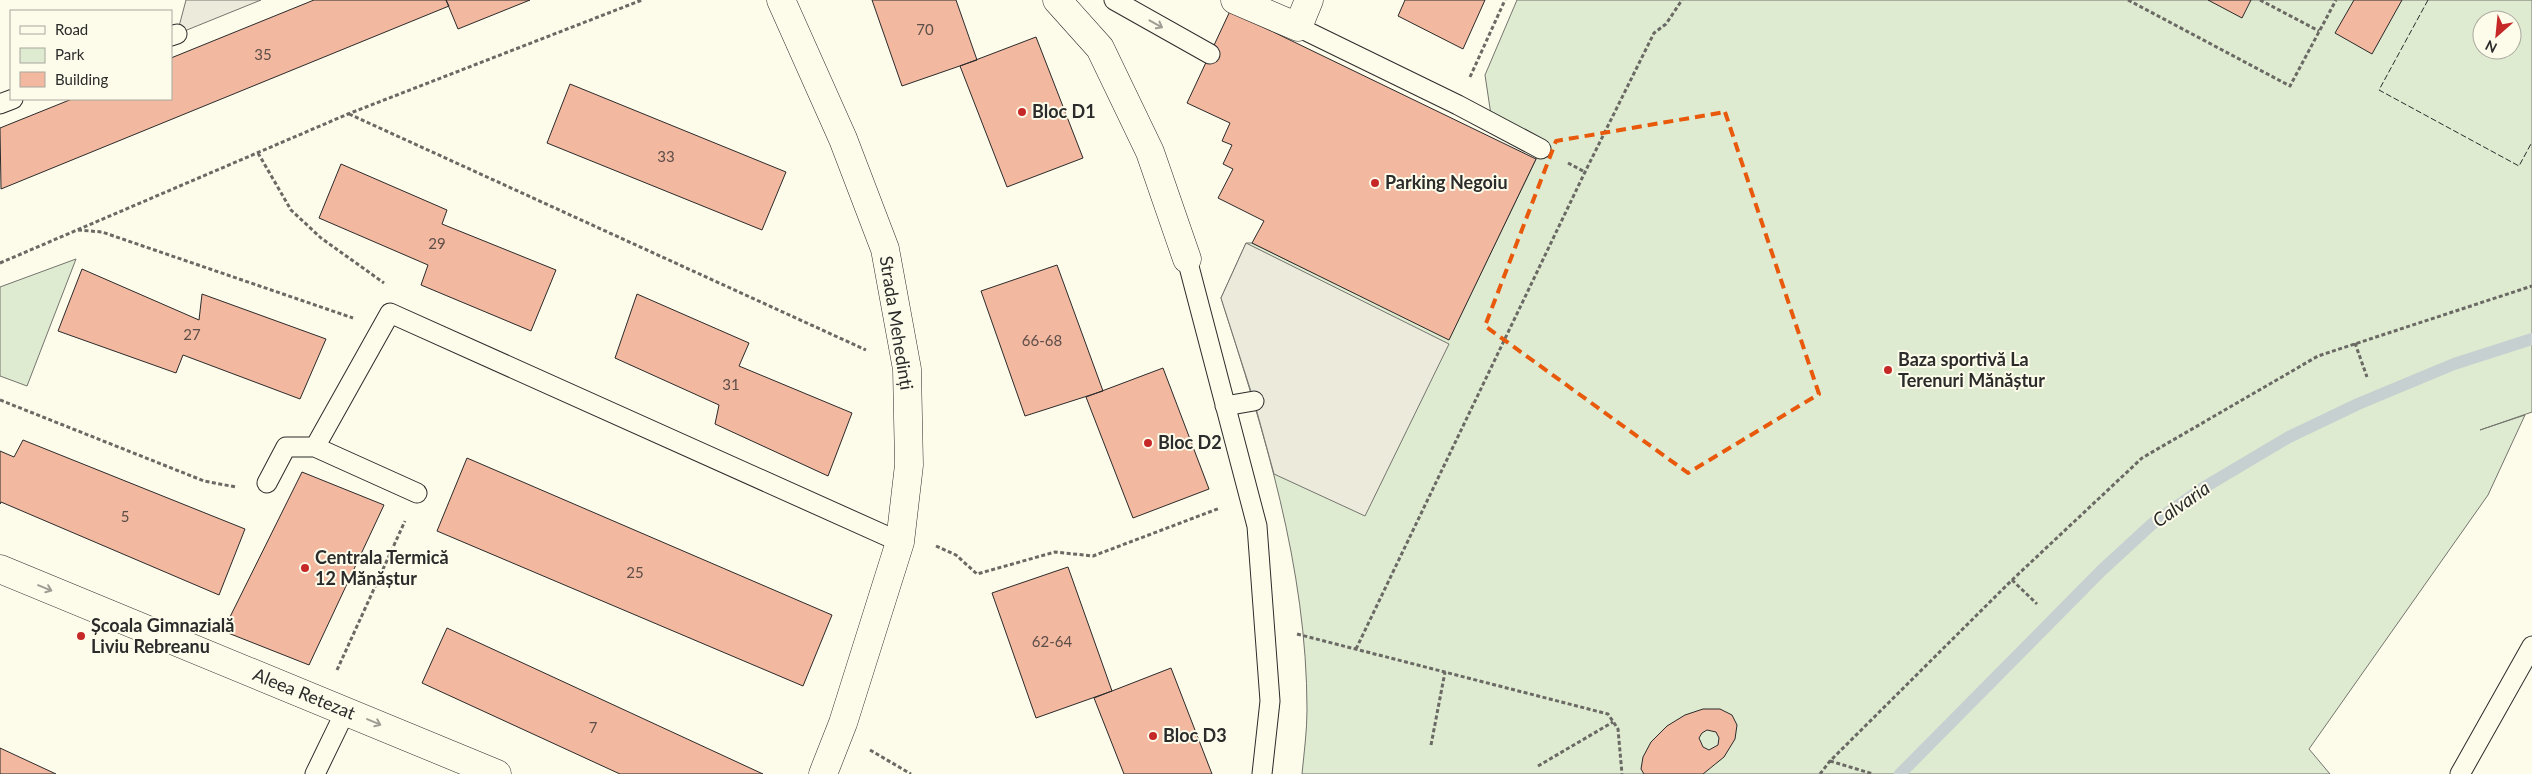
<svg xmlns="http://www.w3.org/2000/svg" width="2532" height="774" font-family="Lato,sans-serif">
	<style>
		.green { fill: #deebd1; stroke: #74746e; fill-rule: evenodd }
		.parking { fill: #eceadb; stroke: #74746e }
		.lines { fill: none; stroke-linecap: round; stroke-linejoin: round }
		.stream { stroke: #c7d0d0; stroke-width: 12 }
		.building { fill: #f2b8a0; stroke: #2b2b2b; fill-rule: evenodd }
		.lane-casing { stroke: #2b2b2b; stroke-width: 21 }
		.street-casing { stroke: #2b2b2b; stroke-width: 29 }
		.secondary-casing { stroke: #2b2b2b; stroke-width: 29 }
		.path { stroke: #6a6964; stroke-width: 3; stroke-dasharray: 4 2.5; stroke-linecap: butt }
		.lane { stroke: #fdfbea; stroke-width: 19 }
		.street { stroke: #fdfbea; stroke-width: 28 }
		.secondary { stroke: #fdfbea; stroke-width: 28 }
		.fence { stroke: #2b2b2b; stroke-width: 1; stroke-dasharray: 6 2.5; stroke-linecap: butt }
		.oneway { stroke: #9e9d94 }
		.marked { fill: none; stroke: #e8590c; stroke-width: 4; stroke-dasharray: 10 6; stroke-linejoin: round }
		.poi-dot { fill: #c62828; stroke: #fdfbea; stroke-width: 2 }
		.labels { text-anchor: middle; stroke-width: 4; stroke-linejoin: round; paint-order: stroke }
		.number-label { font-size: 15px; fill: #5d4e48 }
		.poi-label { font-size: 18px; font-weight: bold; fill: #2b2b2b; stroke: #fdfbea; text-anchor: start }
		.street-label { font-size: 18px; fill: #2b2b2b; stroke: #fdfbea }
		.water-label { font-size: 19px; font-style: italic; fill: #2b2b2b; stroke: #fdfbea }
	</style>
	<rect width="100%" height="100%" fill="#fdfbea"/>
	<path class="green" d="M1517,0H2532V412L2480,430L2525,415L2488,495L2309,749L2330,774H1302C1304,753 1307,731 1307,710C1307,567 1264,432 1221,298L1246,243H1252L1449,339L1541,149L1491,115L1485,75ZM2482,20H2512V50H2482Z
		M76,259L27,386L0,376V287Z"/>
	<path class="parking" d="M186,0H261L177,34Z
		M1246,243L1449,344L1365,516L1274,474L1254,401L1221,298Z"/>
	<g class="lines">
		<path class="stream" d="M1900,774L2102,570L2152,524L2203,488L2289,437L2358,404L2454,364L2532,339"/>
	</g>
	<path class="building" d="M314,0H446L449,6L1,189L0,128L72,99H171V58Z
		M446,0H530L458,29Z
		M872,0H956L977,60L902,86Z
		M1405,0H1485L1463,49L1398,16Z
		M2208,0H2251L2242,18Z
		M2354,0H2402L2372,54L2335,33Z
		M1230,11L1536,159L1449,340L1252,243L1264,221L1218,198L1233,169L1223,164L1232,145L1222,141L1230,123L1187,103Z
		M1036,37L1083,158L1007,187L960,66Z
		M570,84L786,172L762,230L547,143Z
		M341,164L447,210L442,224L556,270L531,331L421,285L428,265L319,218Z
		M1057,265L1103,391L1025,416L981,291Z
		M82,269L199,320L202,294L326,339L300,399L183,355L176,373L58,331Z
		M637,294L749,343L739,366L852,413L828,476L715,424L719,405L615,358Z
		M1163,368L1209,489L1133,518L1086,397Z
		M23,440L245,529L219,595L1,502L0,504V451L14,457Z
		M467,458L832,615L803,686L437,531Z
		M302,472L384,505L309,665L223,631Z
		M1068,567L1112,691L1036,718L992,593Z
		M447,628L763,774H620L422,683Z
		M1171,668L1212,774H1124L1094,698Z
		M1703,709H1720L1732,715L1737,725L1735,739L1724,757L1703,774H1644L1641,769L1643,757L1651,742L1667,726L1685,715ZM1707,730L1716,732L1719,738L1718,745L1709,750L1703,747L1699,738L1702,733Z
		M0,748L56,774H0Z"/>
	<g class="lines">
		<g class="lane-casing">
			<path id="lane" d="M1114,0L1210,54
				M1298,27L1458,105L1541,149
				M171,36L177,34
				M0,104L13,99
				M1187,259L1257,526L1270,701L1262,774
				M1225,406L1254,401
				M315,447L390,313L900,542
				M267,483L286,447H315L417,493
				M315,774L346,710
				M2460,774L2532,646"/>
		</g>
		<g class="street-casing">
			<path id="street" d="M1057,0L1100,48L1150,152L1187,259
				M1235,0L1298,27L1309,0
				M0,569L497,774"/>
		</g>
		<g class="secondary-casing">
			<path id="secondary" d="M781,0L843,139L885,249L907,369L909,465L900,542L843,723L823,774"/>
		</g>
		<path class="path" d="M2128,0L2290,86L2336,0
			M2260,0L2319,31
			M1470,77L1505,0
			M349,114L866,350
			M258,153L291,210L321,238L384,283
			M1568,163L1585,172
			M78,230L102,232L353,318
			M0,263L348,114L642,0
			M2355,343L2367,377
			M0,400L204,481L236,487
			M936,546L956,555L977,574L1055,552L1093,556L1220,508
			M2012,580L2037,604
			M1297,634L1608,714L1618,729L1622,774
			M1356,649L1585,172L1654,33L1666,24L1682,0
			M337,670L405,521
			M1431,745L1445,672
			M870,750L911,774
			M1830,761L1873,774
			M1538,766L1613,722
			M1820,774L1830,761L2012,580L2142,458L2318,356L2532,286"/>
		<use href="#lane" class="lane"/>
		<use href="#street" class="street"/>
		<use href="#secondary" class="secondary"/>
		<path class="fence" d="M2428,0L2379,90L2519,166L2532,142"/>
	</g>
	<defs><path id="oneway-shaft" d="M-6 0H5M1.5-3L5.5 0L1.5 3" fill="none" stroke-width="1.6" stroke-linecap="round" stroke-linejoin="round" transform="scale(1.25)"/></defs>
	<g class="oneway">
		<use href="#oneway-shaft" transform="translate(1156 24) rotate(29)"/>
		<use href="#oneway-shaft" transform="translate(45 588) rotate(22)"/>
		<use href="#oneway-shaft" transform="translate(374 722) rotate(23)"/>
	</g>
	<path class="marked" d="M1725,112L1819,394L1688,473L1485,326L1556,141Z"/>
	<g class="poi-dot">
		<circle cx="1022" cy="112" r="5"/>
		<circle cx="1375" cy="183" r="5"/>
		<circle cx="1888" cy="370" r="5"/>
		<circle cx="1148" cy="443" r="5"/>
		<circle cx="305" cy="568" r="5"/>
		<circle cx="81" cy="636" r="5"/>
		<circle cx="1153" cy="736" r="5"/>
	</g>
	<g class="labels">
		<g class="number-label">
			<text x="925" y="35">70</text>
			<text x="263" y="60">35</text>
			<text x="666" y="162">33</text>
			<text x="437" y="249">29</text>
			<text x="192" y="340">27</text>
			<text x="1042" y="346">66-68</text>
			<text x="731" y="390">31</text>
			<text x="125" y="522">5</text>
			<text x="635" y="578">25</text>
			<text x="1052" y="647">62-64</text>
			<text x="593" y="733">7</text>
		</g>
		<g class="poi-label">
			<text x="1032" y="118">Bloc D1</text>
			<text x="1385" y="189">Parking Negoiu</text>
			<text x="1898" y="366">Baza sportivă La<tspan x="1898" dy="21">Terenuri Mănăștur</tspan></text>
			<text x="1158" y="449">Bloc D2</text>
			<text x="315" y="564">Centrala Termică<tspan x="315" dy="21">12 Mănăștur</tspan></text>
			<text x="91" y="632">Școala Gimnazială<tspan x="91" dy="21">Liviu Rebreanu</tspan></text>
			<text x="1163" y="742">Bloc D3</text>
		</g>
		<g class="street-label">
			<text transform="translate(896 323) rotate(81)" y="6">Strada Mehedinți</text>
			<text transform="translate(304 694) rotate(22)" y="6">Aleea Retezat</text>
		</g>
		<g class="water-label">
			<text transform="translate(2181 504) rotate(-35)" y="7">Calvaria</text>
		</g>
	</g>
	<rect x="10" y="10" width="162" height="90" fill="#fdfbea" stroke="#a9a89e"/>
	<rect x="20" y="26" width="25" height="8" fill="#fdfbea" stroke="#a9a89e"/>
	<text x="55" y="35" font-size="15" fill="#2b2b2b">Road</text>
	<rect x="20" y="48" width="25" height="15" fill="#deebd1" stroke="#a9a89e"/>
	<text x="55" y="60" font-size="15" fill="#2b2b2b">Park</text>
	<rect x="20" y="72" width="25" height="15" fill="#f2b8a0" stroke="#a9a89e"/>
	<text x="55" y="85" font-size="15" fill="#2b2b2b">Building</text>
	<g transform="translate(2497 35) rotate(207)"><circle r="24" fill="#fdfbea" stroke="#a9a89e"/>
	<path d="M0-4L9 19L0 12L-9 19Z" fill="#c62828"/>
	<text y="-8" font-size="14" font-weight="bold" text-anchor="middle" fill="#2b2b2b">N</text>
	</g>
</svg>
